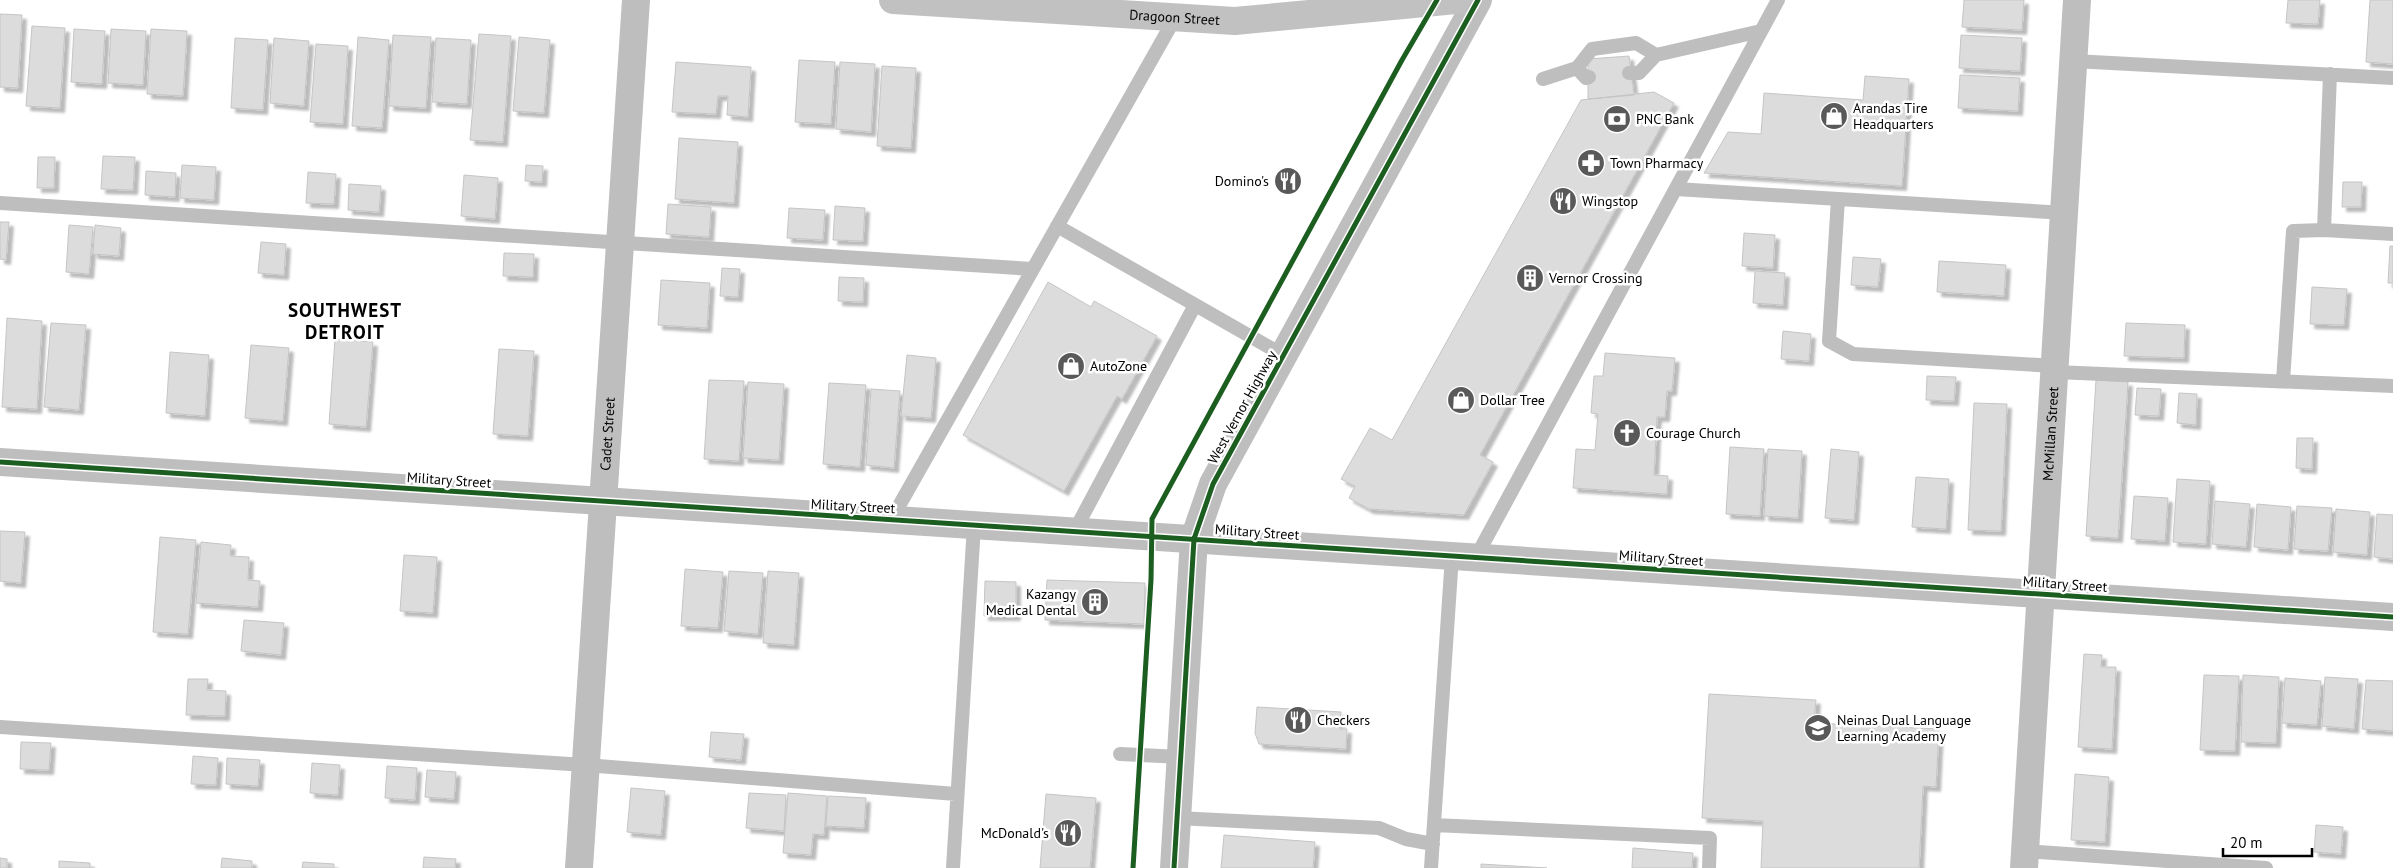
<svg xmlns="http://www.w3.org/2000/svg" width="2393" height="868" font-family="'PT Sans',sans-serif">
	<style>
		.building { fill: #dcdcdc; stroke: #c5c5c5; filter: url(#shadow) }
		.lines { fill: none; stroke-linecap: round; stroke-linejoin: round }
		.service { stroke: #bebebe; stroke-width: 14 }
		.minor { stroke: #bebebe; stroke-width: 28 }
		.tertiary { stroke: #bebebe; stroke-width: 28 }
		.secondary { stroke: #c1c1c1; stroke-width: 28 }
		.cycleway-casing { stroke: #fff; stroke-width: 8 }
		.cycleway { stroke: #1b5e20; stroke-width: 5 }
		.labels { text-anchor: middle; stroke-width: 5; stroke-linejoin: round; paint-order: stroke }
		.street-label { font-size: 14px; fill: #000; stroke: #fff }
		.poi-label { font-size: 14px; fill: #000; stroke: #fff; text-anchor: start }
		.district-label { font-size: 19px; font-weight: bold; letter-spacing: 1px; fill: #000; stroke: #fff }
	</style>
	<defs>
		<filter id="shadow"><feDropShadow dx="4.5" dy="4.5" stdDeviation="1" flood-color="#0004"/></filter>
	</defs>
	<rect width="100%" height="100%" fill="#fff"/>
	<path class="building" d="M1964,0H2024L2022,30L1962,27Z
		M2288,0H2320L2318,24L2286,23Z
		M2370,0H2393V64L2366,62Z
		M0,14L22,15L18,88L0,87Z
		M32,26L65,28L60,108L26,106Z
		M74,29L105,31L102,84L71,82Z
		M111,29L146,31L143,85L108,83Z
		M151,29L187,31L183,96L147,94Z
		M479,34L511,36L503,142L470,140Z
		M393,35L431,37L426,108L389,106Z
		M1961,35L2022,38L2020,71L1959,68Z
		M358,37L389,40L382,128L352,126Z
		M519,37L550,40L544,113L513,111Z
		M235,38L268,40L263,110L231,108Z
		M274,38L309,41L304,106L270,103Z
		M436,38L471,40L467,104L432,102Z
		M316,44L348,46L343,124L310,122Z
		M1629,56L1634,95L1588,99V59Z
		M799,60L835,62L831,124L795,122Z
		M676,62L751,67L748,117L727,115L728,96H718L716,114L672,112Z
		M840,62L875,64L871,132L836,129Z
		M882,66L916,68L911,148L877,146Z
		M1960,75L2020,78L2018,111L1958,108Z
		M1865,76L1909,79L1902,186L1704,173L1728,132L1761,134L1764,93L1863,100Z
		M1654,92L1674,103L1480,455L1493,462L1464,515L1369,509L1349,498L1355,486L1341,479L1370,428L1392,440L1581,100Z
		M679,138L738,142L734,203L675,199Z
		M103,156L135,157L133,190L101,189Z
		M38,157H55L54,188H37Z
		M182,165L216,167L214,200L180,198Z
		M526,165L543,166L542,182L525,181Z
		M146,171L176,173L175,197L145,195Z
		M308,172L336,174L334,204L306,203Z
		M464,175L498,178L495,219L461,216Z
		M2343,182H2362L2361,207H2342Z
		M349,184L381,186L379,212L348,210Z
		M668,204L711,207L709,237L666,234Z
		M835,206L865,208L863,241L833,240Z
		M789,208L825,210L823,240L787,238Z
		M0,222H9L6,260L0,259Z
		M69,225L93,227L89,274L66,272Z
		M95,225L121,228L119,256L93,254Z
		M1744,233L1775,235L1773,268L1742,266Z
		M261,242L286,244L284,275L258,273Z
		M2390,246H2393V283H2388Z
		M504,253L534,254L533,277L503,276Z
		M1853,257L1881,259L1878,287L1851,285Z
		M1939,261L2006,265L2004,296L1937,292Z
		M722,268L740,269L738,297L720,296Z
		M1755,271L1785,273L1783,305L1753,303Z
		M839,277L864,278L863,302L838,301Z
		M661,280L710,283L707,328L658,325Z
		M1048,282L1091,307L1094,301L1157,336L1122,399L1117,396L1064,491L963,435Z
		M2312,287L2347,289L2344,325L2310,324Z
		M7,318L42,321L37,409L2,407Z
		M51,323L86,325L79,410L44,407Z
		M2126,323L2185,325L2184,358L2124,356Z
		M1783,331L1811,334L1809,361L1781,359Z
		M335,339L373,342L366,427L329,424Z
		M251,345L289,348L283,421L245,418Z
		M499,349L534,351L528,436L493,434Z
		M170,352L209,355L205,416L166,413Z
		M1605,353L1675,358L1672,391H1667L1665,417H1657L1654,475L1668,476L1667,494L1573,488L1576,449L1595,450L1598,414L1591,413L1594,376H1603Z
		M907,355L936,358L931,418L901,416Z
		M1927,376L1956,377L1954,401L1926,400Z
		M709,380L744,381L739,461L704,459Z
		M2096,380L2128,382L2118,538L2086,536Z
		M748,382L784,384L779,460L743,458Z
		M829,383L866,385L860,467L823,464Z
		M2137,388L2161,389L2159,416L2135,415Z
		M871,389L900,391L894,468L866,465Z
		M2179,393L2197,394L2196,425L2177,423Z
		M1974,403L2007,404L2001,531L1968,530Z
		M2297,438H2313L2312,469L2296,468Z
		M1730,447L1764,449L1760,516L1726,514Z
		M1768,449L1802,451L1798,518L1764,516Z
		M1831,449L1859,452L1854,520L1825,518Z
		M1916,477L1949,479L1946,529L1912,527Z
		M2177,479L2210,481L2206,544L2173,542Z
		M2134,496L2168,498L2165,541L2131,539Z
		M2215,501L2250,504L2246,547L2212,544Z
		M2257,504L2291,507L2288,550L2254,547Z
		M2297,506L2332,508L2328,551L2294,549Z
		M2336,509L2370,512L2367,555L2333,552Z
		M2377,514L2393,515V559L2374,557Z
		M0,531L25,532L21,583L0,581Z
		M160,537L196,540L188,634L153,632Z
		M201,542L231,545L230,556L249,557L248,580L260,581L258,607L196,603Z
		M404,555L437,557L433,613L400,611Z
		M685,569L723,572L718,628L681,626Z
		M729,571L763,573L758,634L724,631Z
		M768,571L799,573L794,645L763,643Z
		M1047,580L1145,583L1144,624L1045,620Z
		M985,581L1016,582V616H984Z
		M244,620L284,623L281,655L241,651Z
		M2084,654L2102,655L2101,667H2116L2112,749L2078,747Z
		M2204,675L2239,676L2235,751L2200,750Z
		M2243,675L2279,677L2276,743L2241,742Z
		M2325,677L2358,679L2354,729L2322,726Z
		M2285,678L2321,681L2317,725L2282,723Z
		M188,679H208L207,690L226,691L225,716L186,715Z
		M2366,680L2393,681V731L2362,729Z
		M1709,694L1816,700L1814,723L1939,729L1936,787L1923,786L1919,868H1761L1763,821L1702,818Z
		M1257,707L1341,712L1340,729H1347L1346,749L1259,744L1255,733Z
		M711,732L744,734L741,760L709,757Z
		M21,742L51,743L49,770L20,769Z
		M193,756L218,758L216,785L191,784Z
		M227,758L260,760L258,786L226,784Z
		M312,763L340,765L338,795L310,793Z
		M387,766L417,768L415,800L385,798Z
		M427,770L456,772L454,799L425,797Z
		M2075,774L2109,777L2105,842L2071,840Z
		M631,788L665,791L661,835L627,832Z
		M749,793L786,795L784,831L746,828Z
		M788,793L827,796L824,835L813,834L811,855L783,853Z
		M1046,794L1096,798L1090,868H1040Z
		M828,796L866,798L864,828L826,826Z
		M2316,825L2343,827L2341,854L2314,852Z
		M1224,835L1315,842L1313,868H1221Z
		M1633,848L1693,853L1692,868H1632Z
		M424,857L456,859L455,868H423Z
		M0,858L7,859V868H0Z
		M222,858L252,861V868H221Z
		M59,861L90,863V868H59Z
		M303,862L334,864V868H302Z
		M1481,864L1547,868H1481Z"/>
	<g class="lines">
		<path class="service" d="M2074,61L2393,78
			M1577,68L1586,78L1589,77
			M1629,73H1639L1656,55
			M1543,79L1577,68L1592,49L1636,43L1656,55L1761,31
			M1676,189L2065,213
			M1838,199L1829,341L1853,354L2055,366
			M0,203L1032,269
			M1057,226L1283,355
			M2324,230L2393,234
			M2055,372L2393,386
			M2283,381L2293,231L2324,230L2330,74
			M891,520L1175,18
			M1074,532L1195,305
			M1476,557L1778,0
			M0,727L585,765L956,794
			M1120,754L1181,757
			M1177,818L1379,828L1406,839L1433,844
			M1434,825L1710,838L1709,868
			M2025,851L2266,868
			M953,868L974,525
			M1431,868L1452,556"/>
		<g class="minor">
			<path d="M0,462L2393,617"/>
			<path id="s1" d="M579,868L636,0"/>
			<path id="s2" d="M2024,868L2077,0"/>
		</g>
		<path class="tertiary" d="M1174,868L1194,539L1213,484L1478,0"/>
		<path class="secondary" id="s3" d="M893,0L1235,21L1456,0"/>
		<g class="cycleway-casing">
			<path id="cycleway" d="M0,462L2393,617
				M1133,868L1151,580L1152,519L1402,60L1437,0
				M1174,868L1194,539L1213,484L1478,0"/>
		</g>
		<use href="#cycleway" class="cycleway"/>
	</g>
	<defs>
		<g id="shop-disc" transform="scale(1.4375)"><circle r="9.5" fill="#595959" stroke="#fff"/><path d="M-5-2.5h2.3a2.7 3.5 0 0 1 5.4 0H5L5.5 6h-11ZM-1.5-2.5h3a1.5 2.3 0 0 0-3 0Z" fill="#fff"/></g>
		<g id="bank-disc" transform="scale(1.4375)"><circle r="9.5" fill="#595959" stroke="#fff"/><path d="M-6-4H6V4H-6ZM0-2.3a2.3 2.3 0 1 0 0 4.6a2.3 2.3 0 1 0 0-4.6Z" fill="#fff"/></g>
		<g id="pharmacy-disc" transform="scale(1.4375)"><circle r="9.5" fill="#595959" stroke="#fff"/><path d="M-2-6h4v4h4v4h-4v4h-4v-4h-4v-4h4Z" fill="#fff"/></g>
		<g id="restaurant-disc" transform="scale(1.4375)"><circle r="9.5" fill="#595959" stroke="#fff"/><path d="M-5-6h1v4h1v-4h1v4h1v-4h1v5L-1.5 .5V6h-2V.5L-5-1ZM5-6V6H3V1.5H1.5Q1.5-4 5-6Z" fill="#fff"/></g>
		<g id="building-disc" transform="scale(1.4375)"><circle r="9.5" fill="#595959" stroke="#fff"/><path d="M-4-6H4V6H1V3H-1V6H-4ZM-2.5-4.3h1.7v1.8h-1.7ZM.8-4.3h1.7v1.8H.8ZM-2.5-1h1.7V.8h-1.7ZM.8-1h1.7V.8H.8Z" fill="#fff"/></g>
		<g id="church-disc" transform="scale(1.4375)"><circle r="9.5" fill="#595959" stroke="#fff"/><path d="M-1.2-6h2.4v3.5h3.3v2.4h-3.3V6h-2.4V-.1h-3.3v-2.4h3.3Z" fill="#fff"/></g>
		<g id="school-disc" transform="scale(1.4375)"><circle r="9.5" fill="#595959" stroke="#fff"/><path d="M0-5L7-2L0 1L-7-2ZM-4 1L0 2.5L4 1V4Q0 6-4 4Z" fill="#fff"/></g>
	</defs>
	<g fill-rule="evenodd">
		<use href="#shop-disc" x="1834" y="116"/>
		<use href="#bank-disc" x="1617" y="119"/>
		<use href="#pharmacy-disc" x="1591" y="163"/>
		<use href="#restaurant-disc" x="1288" y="181"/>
		<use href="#restaurant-disc" x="1563" y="201"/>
		<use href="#building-disc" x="1530" y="278"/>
		<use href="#shop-disc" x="1071" y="366"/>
		<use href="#shop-disc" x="1461" y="400"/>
		<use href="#church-disc" x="1627" y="433"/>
		<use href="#building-disc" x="1095" y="602"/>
		<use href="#restaurant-disc" x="1298" y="720"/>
		<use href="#school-disc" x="1818" y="728"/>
		<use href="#restaurant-disc" x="1068" y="833"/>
	</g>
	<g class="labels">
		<g class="street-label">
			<text dy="5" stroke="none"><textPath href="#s3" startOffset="282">Dragoon Street</textPath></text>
			<text transform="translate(1242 407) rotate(-61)" y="5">West Vernor Highway</text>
			<text dy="5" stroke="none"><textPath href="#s1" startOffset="435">Cadet Street</textPath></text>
			<text dy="5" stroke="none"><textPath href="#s2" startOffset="435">McMillan Street</textPath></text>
			<text transform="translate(449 480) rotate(4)" y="5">Military Street</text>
			<text transform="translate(853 506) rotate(3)" y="5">Military Street</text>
			<text transform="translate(1257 532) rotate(4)" y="5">Military Street</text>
			<text transform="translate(1661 558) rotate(4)" y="5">Military Street</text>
			<text transform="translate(2065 584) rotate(4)" y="5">Military Street</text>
		</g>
		<g class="poi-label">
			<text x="1853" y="113">Arandas Tire<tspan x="1853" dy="16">Headquarters</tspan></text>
			<text x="1636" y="124">PNC Bank</text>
			<text x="1610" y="168">Town Pharmacy</text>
			<text x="1269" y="186" text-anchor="end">Domino's</text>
			<text x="1582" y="206">Wingstop</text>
			<text x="1549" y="283">Vernor Crossing</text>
			<text x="1090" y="371">AutoZone</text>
			<text x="1480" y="405">Dollar Tree</text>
			<text x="1646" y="438">Courage Church</text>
			<text x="1076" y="599" text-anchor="end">Kazangy<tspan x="1076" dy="16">Medical Dental</tspan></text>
			<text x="1317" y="725">Checkers</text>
			<text x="1837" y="725">Neinas Dual Language<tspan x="1837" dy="16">Learning Academy</tspan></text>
			<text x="1049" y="838" text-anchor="end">McDonald's</text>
		</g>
		<g class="district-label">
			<text x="345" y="317">SOUTHWEST<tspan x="345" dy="22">DETROIT</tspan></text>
		</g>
	</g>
	<path d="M2223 848v8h89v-8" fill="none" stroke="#000000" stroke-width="2.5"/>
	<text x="2230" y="848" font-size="15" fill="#000000" stroke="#ffffff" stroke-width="4" paint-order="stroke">20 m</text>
</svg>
